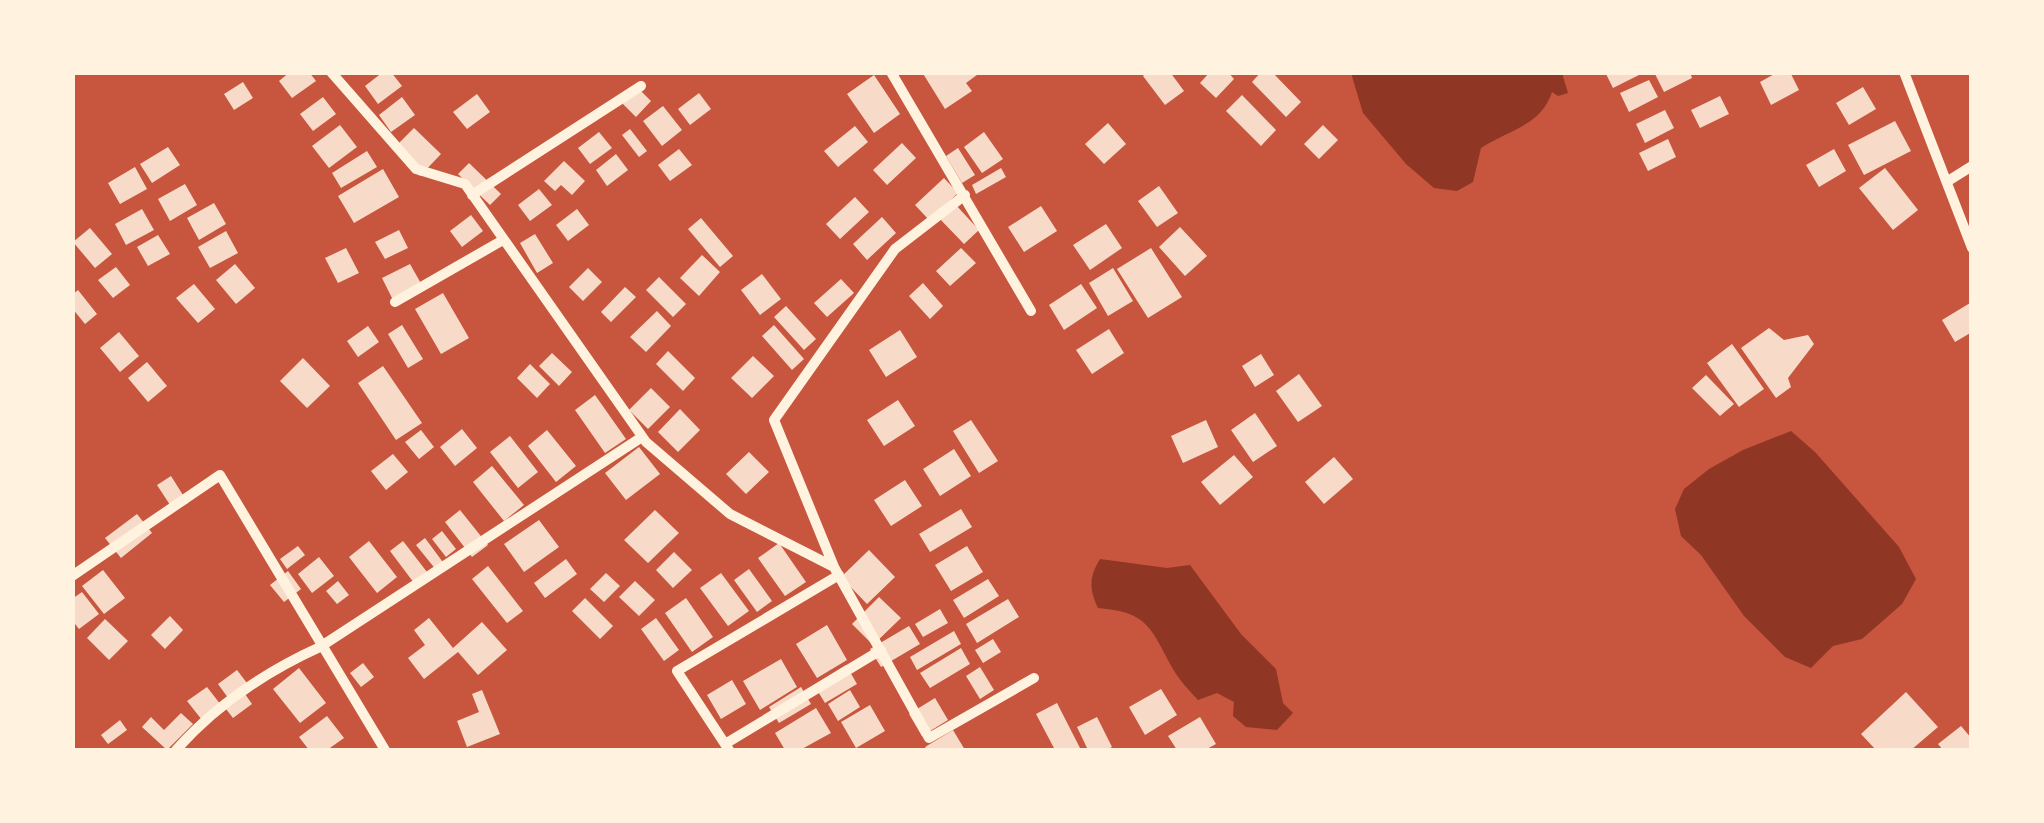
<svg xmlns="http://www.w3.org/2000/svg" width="2044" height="823" font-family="'Fira Sans Condensed',sans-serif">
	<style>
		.water { fill: #8f3625 }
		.building { fill: #f7dbc8 }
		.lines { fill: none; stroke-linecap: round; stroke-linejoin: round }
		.minor { stroke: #fff3e0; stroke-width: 10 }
	</style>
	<rect width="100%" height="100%" fill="#c8553d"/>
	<path class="water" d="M1351,73H1562L1568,93L1558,96L1552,92C1541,126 1508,130 1481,148L1473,182L1457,191L1434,188L1406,164L1363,113Z
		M1791,431L1815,452L1899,547L1916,579L1902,604L1862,639L1833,646L1811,668L1785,657L1744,616L1701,555L1681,536L1675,509L1684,489L1709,469L1743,450Z
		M1100,559L1167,568L1190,565L1241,634L1276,669L1283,703L1293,713L1277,730L1246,727L1233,716L1234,702L1217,693L1198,700C1189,690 1179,680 1173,669C1151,629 1149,612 1098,608C1089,589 1089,577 1100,559Z"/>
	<path class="building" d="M290,72H309L316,81L292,98L279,81Z
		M383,72H391L402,86L378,104L365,86Z
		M922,72H981L966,83L972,91L945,109Z
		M1147,72H1170L1184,91L1165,105L1143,76Z
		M1210,72H1228L1234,79L1216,98L1200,83Z
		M1261,72H1272L1301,102L1286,117L1252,82Z
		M1605,72H1645L1613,88Z
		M1690,72L1692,78L1664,92L1655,74Z
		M1778,72H1790L1799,90L1771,105L1760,82Z
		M874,75L900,114L874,133L847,94Z
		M1649,80L1658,97L1629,112L1620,93Z
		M243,82L253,98L234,110L224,94Z
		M637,87L651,101L636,117L622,103Z
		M1863,87L1876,109L1849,125L1836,103Z
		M699,93L711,109L690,125L678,109Z
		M477,94L490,112L467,129L453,112Z
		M1242,95L1276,130L1261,146L1226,111Z
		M1720,96L1729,114L1700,128L1691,110Z
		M323,97L336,114L313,131L300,114Z
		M402,97L415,115L391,132L379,115Z
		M663,106L682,130L662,146L643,121Z
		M1665,110L1674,128L1645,143L1636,124Z
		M1895,121L1911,151L1864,175L1848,145Z
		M1108,123L1126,144L1104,164L1085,144Z
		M340,125L357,147L329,168L312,146Z
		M1323,125L1338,140L1319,159L1304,144Z
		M855,126L868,142L838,167L824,151Z
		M414,128L441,154L420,176L393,149Z
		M630,129L647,151L639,157L622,135Z
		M599,132L612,148L590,164L578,148Z
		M984,132L1003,159L982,173L964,147Z
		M1668,139L1676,157L1648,171L1639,153Z
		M902,143L916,158L887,185L873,170Z
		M168,147L180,165L152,183L140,164Z
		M958,148L975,175L962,183L946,156Z
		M679,149L692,165L670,181L658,165Z
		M1834,149L1846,171L1819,187L1806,165Z
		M367,151L377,167L341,188L332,173Z
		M616,154L628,170L607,186L596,170Z
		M564,161L585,181L572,195L561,185L555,191L544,181Z
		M469,163L501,194L490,205L458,174Z
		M135,167L147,189L120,204L108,183Z
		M1001,168L1006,177L976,194L972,185Z
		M1885,168L1918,210L1893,230L1859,188Z
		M383,169L399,197L354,223L338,196Z
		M944,178L958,193L929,220L915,205Z
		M185,184L197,205L170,221L158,199Z
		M1159,186L1178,213L1157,227L1138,201Z
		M539,189L552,205L530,221L518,205Z
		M855,197L869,212L840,239L826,224Z
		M214,203L226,224L199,240L187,218Z
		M955,204L979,230L964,244L939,218Z
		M1041,206L1057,231L1024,252L1008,227Z
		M142,209L154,230L126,245L115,224Z
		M577,209L589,225L568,241L556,225Z
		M471,215L483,231L462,247L450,231Z
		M882,217L896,233L867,260L853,244Z
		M701,218L733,256L720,267L688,229Z
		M1106,224L1122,248L1090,270L1073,245Z
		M1180,227L1207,256L1185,276L1159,247Z
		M90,228L112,254L95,268L73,242Z
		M399,230L408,248L385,259L375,242Z
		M226,231L238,253L210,268L198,247Z
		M535,234L553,263L537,273L520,243Z
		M158,235L170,254L148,266L137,247Z
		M346,248L359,273L338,283L325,258Z
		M961,248L976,263L950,286L936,271Z
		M1151,248L1182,297L1148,318L1117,269Z
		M702,255L720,272L699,296L680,278Z
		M235,264L255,288L236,304L216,280Z
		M410,264L423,287L394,302L382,278Z
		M116,267L130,285L113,298L98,280Z
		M588,268L602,282L583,301L569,287Z
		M1113,268L1133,301L1108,316L1089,283Z
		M762,274L781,299L760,315L741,290Z
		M659,277L686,304L673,317L646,290Z
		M841,279L854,293L827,317L814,303Z
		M923,283L943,306L930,319L909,296Z
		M194,284L215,309L198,323L176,298Z
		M1081,284L1097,308L1064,330L1049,305Z
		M625,287L636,297L611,322L601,312Z
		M78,290L97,314L85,324L72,308V295Z
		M443,293L469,338L441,354L415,309Z
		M1970,303L1972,332L1955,342L1942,320Z
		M786,306L816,339L804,350L774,317Z
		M657,311L671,326L646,352L630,337Z
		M402,325L423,359L408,368L388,334Z
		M774,325L804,359L792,370L762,336Z
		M368,326L379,342L358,357L347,341Z
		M1769,328L1784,340L1808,335L1814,344L1788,378L1791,387L1776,398L1741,348Z
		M1109,329L1124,353L1092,374L1076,350Z
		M900,330L917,357L886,377L869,350Z
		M119,332L139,356L120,372L100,348Z
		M1732,344L1764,389L1739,407L1707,363Z
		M668,351L695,378L683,391L656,364Z
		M552,353L572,372L559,386L539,366Z
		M1261,354L1274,375L1255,387L1242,366Z
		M753,356L774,376L752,398L731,378Z
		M303,358L330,386L307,408L280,381Z
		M147,362L167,386L148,402L128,378Z
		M530,364L550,384L537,398L517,378Z
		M383,366L422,423L396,440L358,383Z
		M1299,374L1322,406L1298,422L1276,391Z
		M1706,375L1734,404L1720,416L1692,388Z
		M651,388L670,407L648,429L629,410Z
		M595,395L626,439L605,453L575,410Z
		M898,400L915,426L884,446L867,420Z
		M680,409L700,430L678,452L658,432Z
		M1255,413L1277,446L1253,462L1231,430Z
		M971,420L998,461L979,473L953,431Z
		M1206,420L1218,447L1183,463L1171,436Z
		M462,429L477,448L455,466L440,447Z
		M421,430L434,447L419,459L405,442Z
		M547,430L576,466L556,482L528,446Z
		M510,436L538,472L518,488L490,452Z
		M639,447L660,474L626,500L605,473Z
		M954,449L971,476L940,496L923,469Z
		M749,452L769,472L746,494L726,474Z
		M393,454L408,472L386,490L371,471Z
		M1234,455L1253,477L1220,505L1201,482Z
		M1334,457L1353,479L1324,504L1305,482Z
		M492,466L524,505L504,521L473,482Z
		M171,476L188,503L174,511L157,485Z
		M905,480L922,506L891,526L874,500Z
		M961,509L972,527L930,552L919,534Z
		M460,510L488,545L472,557L445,522Z
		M655,510L679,533L648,563L624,540Z
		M137,514L152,533L121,558L105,538Z
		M539,520L559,547L524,572L504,544Z
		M442,531L456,549L446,557L432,539Z
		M425,538L445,565L437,571L416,545Z
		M369,541L397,577L377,593L349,557Z
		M403,541L427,572L414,583L390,551Z
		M779,543L806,582L785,596L758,558Z
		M298,546L305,555L287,569L280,559Z
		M967,546L983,572L951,591L935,565Z
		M869,550L895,577L867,604L841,577Z
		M674,552L692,570L673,588L656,570Z
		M319,557L334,576L312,593L298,574Z
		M566,559L577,574L545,598L534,583Z
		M488,566L523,611L507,623L472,579Z
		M749,569L772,601L757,612L734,580Z
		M103,570L125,598L104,614L82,586Z
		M288,571L301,589L284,602L270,585Z
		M606,573L620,586L604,602L590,589Z
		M721,573L749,611L728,626L700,588Z
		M988,579L999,596L964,618L953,600Z
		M338,581L349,595L337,604L326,591Z
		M635,581L655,600L639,616L619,597Z
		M82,592L99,614L79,629L72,620V599Z
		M879,597L901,618L873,645L852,624Z
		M585,598L613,626L600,639L572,611Z
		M686,598L713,637L692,652L665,613Z
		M1008,599L1019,617L977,643L966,624Z
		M940,609L948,623L923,637L915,624Z
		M170,616L183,630L165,649L151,635Z
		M429,618L453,648L482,622L507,650L478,675L458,652L424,679L408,658L425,645L414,630Z
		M656,618L679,650L664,661L641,629Z
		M105,619L128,641L109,660L87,638Z
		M827,625L847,660L817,678L796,644Z
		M909,626L920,644L881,667L870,649Z
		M954,631L961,644L917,670L910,657Z
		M993,639L1001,652L983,663L975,650Z
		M961,648L970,664L930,688L920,673Z
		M781,659L797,687L760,710L743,681Z
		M363,663L374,677L361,687L350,673Z
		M846,665L857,684L825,703L814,685Z
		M980,667L994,690L980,699L966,676Z
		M299,668L326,703L300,723L273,689Z
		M237,670L250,687L231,702L218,684Z
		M732,680L746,704L721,719L707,695Z
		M207,687L221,705L202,720L187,701Z
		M801,687L811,704L779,723L769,707Z
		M1161,689L1177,715L1145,735L1129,707Z
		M482,690L500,734L467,747L457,721L479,712L472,694Z
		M850,690L860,707L838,721L828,704Z
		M1906,692L1938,727L1911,750H1876L1861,734Z
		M245,694L252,704L233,718L226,709Z
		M935,698L948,720L922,736L909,714Z
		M1057,703L1080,748L1076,750H1055L1036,714Z
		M870,705L885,731L856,748L841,722Z
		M816,708L831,733L800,750H785L775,733Z
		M181,713L193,724L167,750L142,727L151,717L164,730Z
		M327,716L344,738L327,750H309L299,737Z
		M1097,717L1112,747L1106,750H1088L1077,727Z
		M1200,717L1216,744L1205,750H1177L1168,736Z
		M120,720L127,730L108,744L101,735Z
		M1961,726L1972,739V750H1943L1938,744Z
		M953,730L965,750H927L925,747Z"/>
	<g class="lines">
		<path class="minor" d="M331,72L416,169L465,184L646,442L730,514L834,567L774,420L895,249L965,195
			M891,72L1031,311
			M1904,72L1972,248
			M1948,181L1972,166
			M472,195L641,86
			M395,302L503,240
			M834,567L929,738L1034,678
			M72,576L220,475L385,750
			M725,744L677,671L839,575
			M176,750C216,705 265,672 320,647L642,437
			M729,750L725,744L881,650"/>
	</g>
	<rect width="2044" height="823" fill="none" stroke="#fff3e0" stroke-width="150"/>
</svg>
